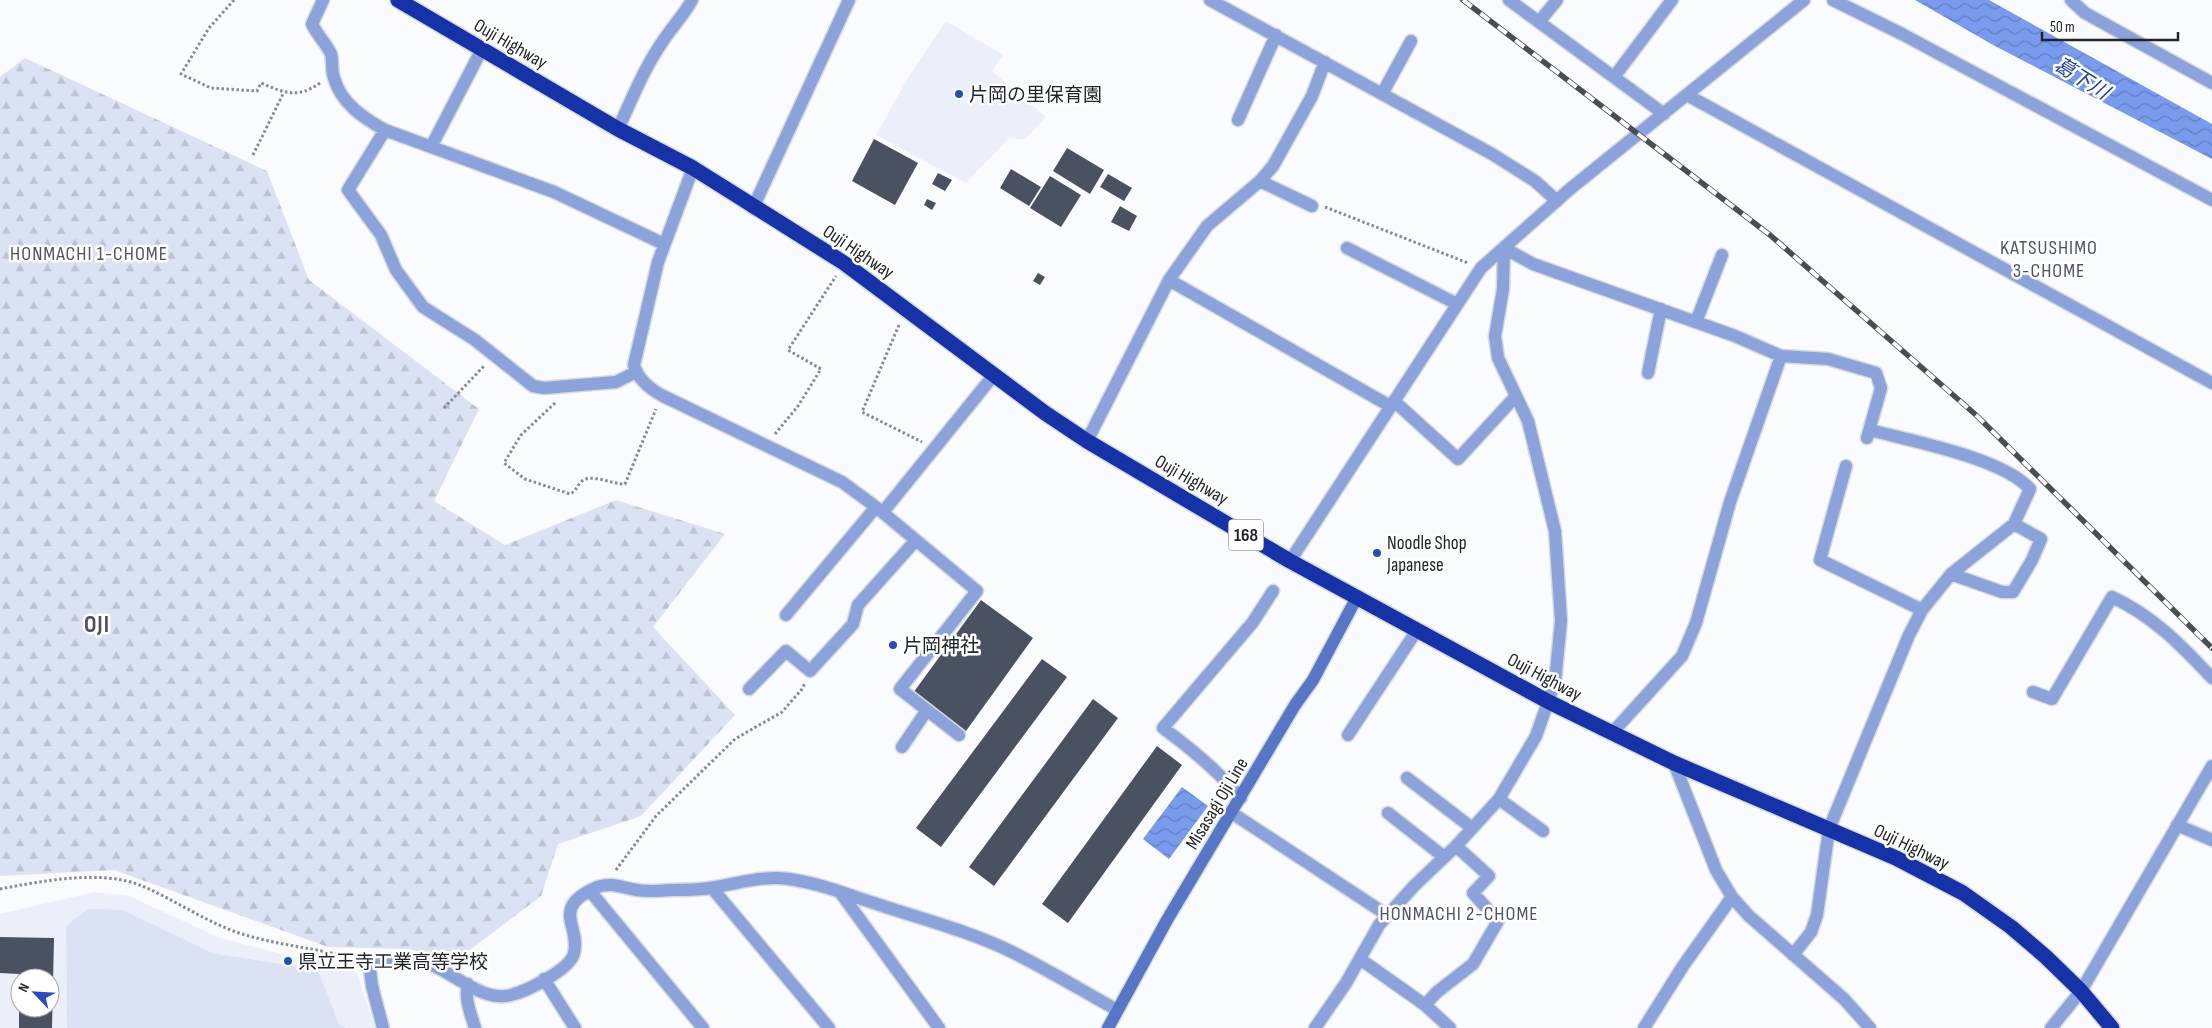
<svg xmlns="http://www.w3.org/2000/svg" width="2212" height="1028" font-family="'Sofia Sans Condensed','Noto Sans JP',sans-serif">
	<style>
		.built { fill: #eaeffa }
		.forest { fill: url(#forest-firs) }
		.garden { fill: #dbe2f3 }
		.water { fill: url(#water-waves) }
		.building { fill: #4a5161 }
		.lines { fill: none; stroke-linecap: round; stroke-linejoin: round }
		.street-casing { stroke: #d6d9dd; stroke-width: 15 }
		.secondary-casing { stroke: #d6d9dd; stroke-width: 15 }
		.highway-casing { stroke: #d6d9dd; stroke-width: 18 }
		.path { stroke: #888a90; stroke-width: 3; stroke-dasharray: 2.5 2.5; stroke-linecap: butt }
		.street { stroke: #8ba3da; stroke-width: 12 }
		.secondary { stroke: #5777c6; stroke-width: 12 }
		.highway { stroke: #1632a7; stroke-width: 15 }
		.rail-casing { stroke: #4b4d54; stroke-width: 5.5 }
		.rail { stroke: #fff; stroke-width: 4; stroke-dasharray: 11; stroke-linecap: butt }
		.poi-dot { fill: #294cbb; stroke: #fff; stroke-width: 2 }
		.labels { text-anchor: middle; stroke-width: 5; stroke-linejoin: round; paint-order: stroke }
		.shield { fill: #fff; stroke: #64666b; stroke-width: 1 }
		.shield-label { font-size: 18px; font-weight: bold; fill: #21242b }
		.street-label { font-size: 19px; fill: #21242b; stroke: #fff }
		.poi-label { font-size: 19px; fill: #21242b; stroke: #fff; text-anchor: start }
		.water-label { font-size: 20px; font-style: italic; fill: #213f9d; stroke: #fff }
		.neighbourhood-label { font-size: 20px; letter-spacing: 1px; fill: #4c5363; stroke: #fff }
		.district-label { font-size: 24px; font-weight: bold; letter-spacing: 1px; fill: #4c5363; stroke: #fff }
	</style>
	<defs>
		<pattern id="forest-firs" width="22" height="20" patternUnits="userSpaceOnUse" patternTransform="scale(1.25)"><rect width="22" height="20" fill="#dbe2f3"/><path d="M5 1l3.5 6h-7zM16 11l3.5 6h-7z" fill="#bcc2d0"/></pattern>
		<pattern id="water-waves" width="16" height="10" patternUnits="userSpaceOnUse" patternTransform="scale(1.25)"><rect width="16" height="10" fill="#789bed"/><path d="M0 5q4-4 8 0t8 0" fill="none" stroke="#627ec0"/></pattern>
	</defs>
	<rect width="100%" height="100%" fill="#f9fbff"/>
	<path class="built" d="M946,21L1003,55L992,71L1046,117L1024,140L1009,138L966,183L876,135L908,78Z
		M94,892L129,896L220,938L357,973L375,1028H346L339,1024L318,970L212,953L123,910L66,926L67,1028H52L53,938L0,937V914Z
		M0,973L19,974V1028H0Z"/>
	<path class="forest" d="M25,58L267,171L309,280L479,409L434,501L505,545L616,500L725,534L653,627L735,715L641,816L558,844L541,896L455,961L409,949L328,947L114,870L0,876V77Z"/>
	<path class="garden" d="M88,909L123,910L212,953L318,970L339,1024L346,1028H67L66,926Z"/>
	<path class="water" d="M1915,0H1989L2212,124V159L1995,46Z
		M1182,787L1208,806L1169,859L1143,839Z"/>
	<path class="building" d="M874,139L918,163L895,205L852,181Z
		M1067,148L1104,170L1090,194L1053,171Z
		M1011,169L1041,187L1029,206L1000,188Z
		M938,173L952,180L945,191L932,184Z
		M1108,174L1132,188L1124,201L1100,187Z
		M1050,176L1081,195L1061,227L1030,208Z
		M927,199L936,203L932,210L924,205Z
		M1120,206L1137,216L1129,231L1111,222Z
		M1038,273L1045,277L1040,285L1033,281Z
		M981,600L1033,638L966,731L913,693Z
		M1042,659L1067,677L941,847L916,828Z
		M1093,699L1118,718L994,886L969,867Z
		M1157,746L1182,765L1068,923L1042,904Z
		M0,937L54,938L52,1028H19V1008H50V978H19V974L0,973Z"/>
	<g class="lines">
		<g class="street-casing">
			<path id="street" d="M323,0L312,24C317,35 326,43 331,54C333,62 331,70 334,78C341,103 363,118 385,130L554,192L664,244
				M1210,0L1492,154L1535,181L1557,201
				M1509,0L1664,114
				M1833,0L1902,34L2212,200
				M2071,0L2085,13L2212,83
				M1539,22L1557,0
				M1614,77L1672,0
				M1382,94L1411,41
				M1687,95L2212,383
				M1238,120L1276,35
				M618,129C632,99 644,68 663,41C672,27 684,15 692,0
				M385,130L348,190L381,235L396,270L423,307L475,340L533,386L544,388L616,382L636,372
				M431,147L482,49
				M693,168L658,262L634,365C638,380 650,389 663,396L842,482L876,507L977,591L900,689L959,735
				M1260,181L1312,206
				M753,208L849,0
				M1347,248L1457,304
				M1169,280L1390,406
				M1696,322L1722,255
				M1648,373L1661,309
				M1394,401L1458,459L1516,396
				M1087,441L1169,280L1207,226L1260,181L1273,166L1312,96L1325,62
				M1846,466L1820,560L1922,610
				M883,512L993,376
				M1290,561L1481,268L1570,189L1804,0
				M1951,574L2002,592H2013L2032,560L2041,539L2014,524
				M786,615L876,507
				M749,689L786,651L810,671L853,624L858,605L916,540
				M2033,692L2052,699L2112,597C2153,616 2181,645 2212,678
				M1612,733L1682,656L1696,623L1730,502L1781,356
				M1348,735L1417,630
				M902,747L927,710
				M1674,763L1716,870L1732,897L1749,916L1844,999L1870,1028
				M1407,778L1472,828
				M1241,798C1218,771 1192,749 1163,728L1253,622L1273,591
				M1499,799L1543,831
				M1232,813L1387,915
				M1388,813L1444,857
				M2177,825L2212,840
				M712,888L829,1028
				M590,891L703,1028
				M840,892L939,1028
				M1793,955L1811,932L1817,915L1829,829L1909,635L1922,610L1951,574L2014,524L2030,489C2003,458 1911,441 1870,430
				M1360,959L1425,1005L1450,1028
				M544,979L575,1028
				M468,984C464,999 471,1014 475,1028
				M1425,1005L1437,992L1473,964L1498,921L1473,893L1489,876L1456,846
				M383,1028L372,986L369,962C387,961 407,957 424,962C452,970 481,1003 511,995C527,991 571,969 574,953C581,926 550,909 595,888C610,881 623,888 637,890C649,892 660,891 672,890C685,890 698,890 710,888C733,885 755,877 778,878C811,880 843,893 874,903C918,918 966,930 1008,950C1045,968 1081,990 1117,1010
				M1315,1028L1346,983L1379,925L1414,886L1456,846L1499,799L1536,736L1555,682L1561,621L1555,531L1528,421L1498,358L1495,336L1503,289L1504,248L1533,264L1735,336L1781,356L1828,359L1876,373L1881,388L1867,438
				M1644,1028L1683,966L1732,897
				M2051,1028L2081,991L2212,766"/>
		</g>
		<g class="secondary-casing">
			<path id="secondary" d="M1108,1028L1167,920L1295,705L1313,680L1357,597"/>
		</g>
		<g class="highway-casing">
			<path id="highway" d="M398,0L618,129L693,168L844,263L1045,413L1087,441L1290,561L1549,702L1674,763L1896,858L1963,893L2011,927L2046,957L2081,991L2112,1028"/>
		</g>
		<path class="path" d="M234,0L209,28L181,74L211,88L257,91L261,83C285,93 297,99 320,83
			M253,155L284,92
			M1325,207L1468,263
			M899,325L862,412L922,442
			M555,403L521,435L504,463L525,479L570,494C576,491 577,486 581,482C591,472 613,485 625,484L656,409
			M444,408L484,366
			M775,434L798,406L821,369L788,350L836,276
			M616,870L656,816L735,739L782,712L802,689L805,683
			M0,889C42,881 103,869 142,886C178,901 211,926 249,936C284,946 321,949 356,959"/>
		<use href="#street" class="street"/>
		<use href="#secondary" class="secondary"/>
		<use href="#highway" class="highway"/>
		<g class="rail-casing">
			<path id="rail" d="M1463,0L1770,235L1976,415L2212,648"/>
		</g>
		<use href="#rail" class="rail"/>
	</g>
	<g class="poi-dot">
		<circle cx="959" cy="94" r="5"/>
		<circle cx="1377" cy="553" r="5"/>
		<circle cx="893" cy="645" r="5"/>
		<circle cx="288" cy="961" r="5"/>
	</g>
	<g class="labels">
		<rect class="shield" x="1228.5" y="519.5" width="35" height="31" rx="4"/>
		<g class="shield-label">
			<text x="1246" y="541">168</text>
		</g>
		<g class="street-label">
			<text transform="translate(511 43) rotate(30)" y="7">Ouji Highway</text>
			<text transform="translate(859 251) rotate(34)" y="7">Ouji Highway</text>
			<text transform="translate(1192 479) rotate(30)" y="7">Ouji Highway</text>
			<text transform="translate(1545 676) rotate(28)" y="7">Ouji Highway</text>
			<text transform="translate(1216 803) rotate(-59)" y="7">Misasagi Oji Line</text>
			<text transform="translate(1912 846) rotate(26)" y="7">Ouji Highway</text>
		</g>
		<g class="poi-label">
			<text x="969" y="101">片岡の里保育園</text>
			<text x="1387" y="549">Noodle Shop<tspan x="1387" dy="22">Japanese</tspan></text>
			<text x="903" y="652">片岡神社</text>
			<text x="298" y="968">県立王寺工業高等学校</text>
		</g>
		<g class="water-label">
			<text transform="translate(2082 78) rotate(32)" y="7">葛下川</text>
		</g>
		<g class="neighbourhood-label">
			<text x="2049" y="254">KATSUSHIMO<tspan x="2049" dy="23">3-CHOME</tspan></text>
			<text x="89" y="260">HONMACHI 1-CHOME</text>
			<text x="1459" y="920">HONMACHI 2-CHOME</text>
		</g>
		<g class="district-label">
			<text x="97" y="632">OJI</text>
		</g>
	</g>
	<g transform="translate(35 993) rotate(295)"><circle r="24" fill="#ffffff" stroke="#a6a7aa"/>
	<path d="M0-4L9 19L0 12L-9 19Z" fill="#294cbb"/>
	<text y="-8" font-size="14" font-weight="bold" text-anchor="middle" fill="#21242b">N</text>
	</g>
	<path d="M2042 32v8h136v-8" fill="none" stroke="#21242b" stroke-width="2.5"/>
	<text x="2050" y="32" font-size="15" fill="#21242b" stroke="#ffffff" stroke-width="4" paint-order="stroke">50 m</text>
</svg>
